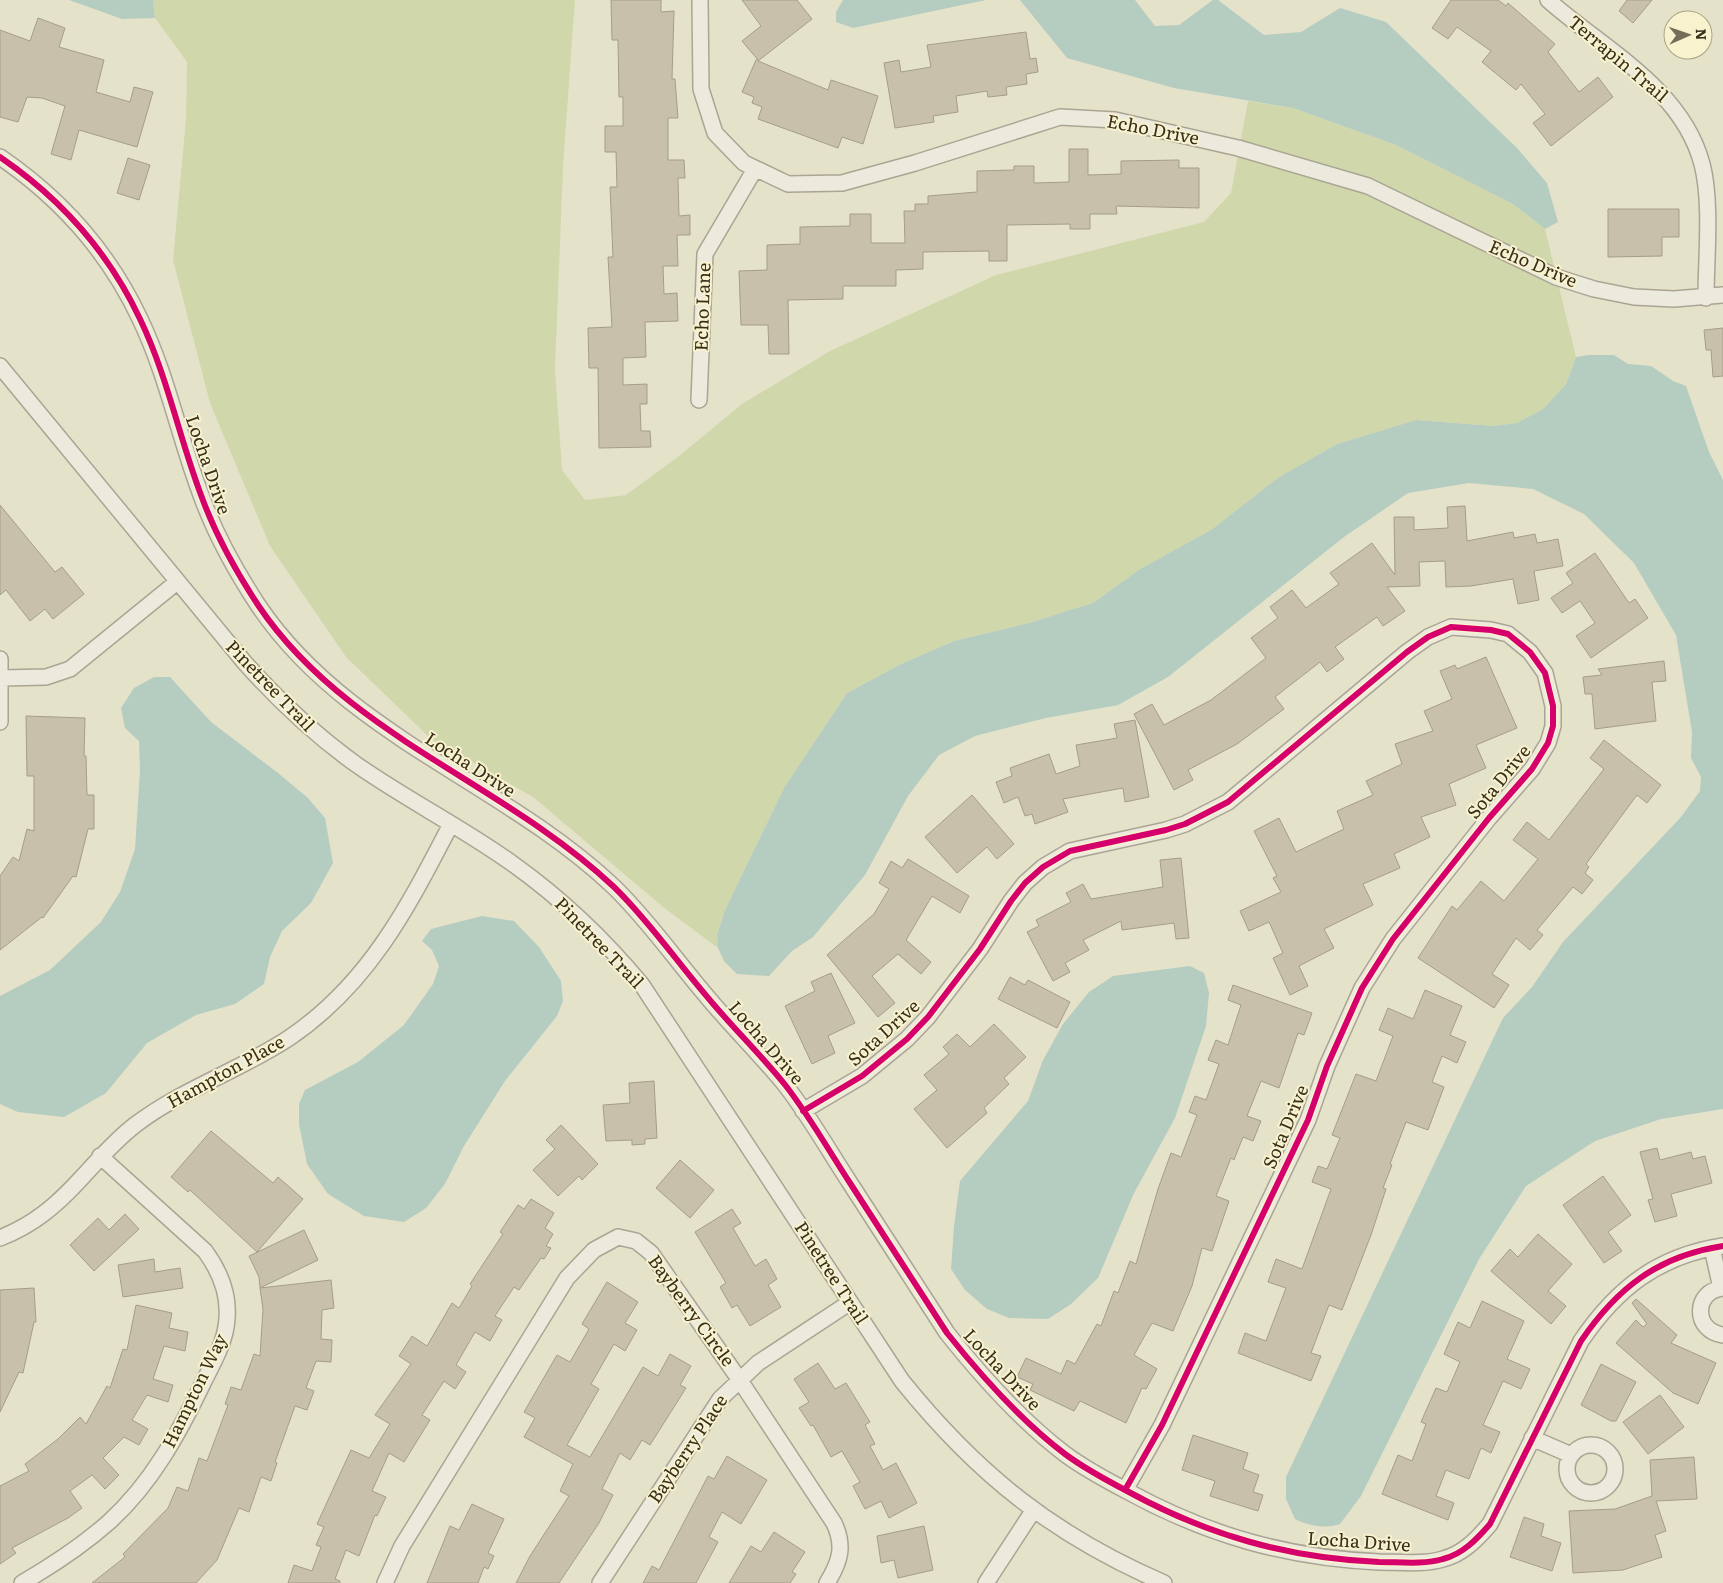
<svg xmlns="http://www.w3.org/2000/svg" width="1723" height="1583" font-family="Literata,serif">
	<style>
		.green { fill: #d0d8ab }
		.water { fill: #b5ccc1 }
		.building { fill: #c9c0ab; stroke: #a59d89 }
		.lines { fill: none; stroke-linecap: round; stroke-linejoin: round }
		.street-casing { stroke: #aaa593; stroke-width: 18 }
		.street { stroke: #eceadc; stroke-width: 15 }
		.cycleway-casing { stroke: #f8f2ce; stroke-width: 9 }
		.cycleway { stroke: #d6006c; stroke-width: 6 }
		.labels { text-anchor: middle; stroke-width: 4; stroke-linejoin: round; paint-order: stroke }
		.street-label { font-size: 18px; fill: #382e1b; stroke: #f8f2ce }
	</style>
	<rect width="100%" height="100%" fill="#e5e2ca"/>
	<path class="green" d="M153,0H575L563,167L555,369L562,470L585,500L626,495L679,456L742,404L830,351L996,275L1204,222L1231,193L1248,101L1293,108L1396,145L1513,204L1545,229L1576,357L1566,384L1543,409L1517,423L1493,426L1416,420L1337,444L1279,477L1211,530L1140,569L1093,603L1029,623L954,641L901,664L847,693L784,788L725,910L717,934L718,948L663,907L533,797L430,738L346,657L270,546L210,403L173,260L186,119L187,62L155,18Z"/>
	<path class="water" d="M69,0H153L155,18L122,19Z
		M843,0H986L853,28L836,22V12Z
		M1020,0H1135L1155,26L1179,25L1213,0H1218L1264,35L1301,32L1340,8L1386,22L1517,148L1547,183L1558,222L1545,229L1513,204L1396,145L1293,108L1174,88L1067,58Z
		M1589,355H1614L1628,364L1651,366L1673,381L1686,386L1709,452L1723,480V1109L1661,1119L1595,1141L1526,1186L1479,1259L1361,1496L1340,1524C1325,1529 1309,1526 1295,1519L1286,1499V1477L1503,1018L1532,987L1563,942L1681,817L1700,791L1701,777L1691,758L1692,732L1676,635L1634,563L1584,514L1533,489L1469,483L1408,493L1344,537L1168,677L1118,705L1046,718L975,736L939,755L908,796L865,875L813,937L792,951L769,976L737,974L724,961L718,948L717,935L725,910L784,788L847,693L901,664L954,641L1029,623L1093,603L1140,569L1211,530L1279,477L1337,444L1416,420L1493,426L1517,423L1543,409L1566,384L1576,357Z
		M154,677H170L211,722L278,773L308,798L325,818L333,863L311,903L282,931L270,957L264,984L235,1004L196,1015L147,1043L106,1093L64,1117L18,1112L0,1104V996L50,970L101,922L120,892L135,849L140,770L139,741L125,728L121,708L134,688Z
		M482,916L514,921L539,947L561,981L563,1001L557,1016L505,1081L464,1146L445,1184L426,1208L404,1222L364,1216L328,1194L307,1164L299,1124V1104L305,1090L358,1062L404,1025L433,984L439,966L432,950L422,941L431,929Z
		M1190,966L1204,973L1209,993L1206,1026L1175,1118L1134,1193L1098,1278L1071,1304L1048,1319L1009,1318L987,1309L965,1290L951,1269L954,1226L960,1181L1028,1101L1043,1060L1063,1024L1089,992L1113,976Z"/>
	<path class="building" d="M611,0H661V12L674,11L672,79H675L678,118H668V160H684L685,178H678L679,216L690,215V235H677L678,266H663L664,294L677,293L678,321L645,322L646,357L623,358V385L647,384V404H640L641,431H650L651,447L599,448L598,368H589L588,328L612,327L608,257H613L610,187H617L616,152H605V126H623V97H619L618,40H612Z
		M742,0H797L812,19L758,61L828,90L831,80L878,96L863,144L842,137L838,148L758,119L762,107L752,103L754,97L742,92L756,60H758L742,41L761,26Z
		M1451,0H1498L1506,6L1508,3L1555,44L1548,52L1579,92L1598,77L1613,97L1551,146L1533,123L1545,114L1521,84L1516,90L1482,62L1491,51L1457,27L1448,39L1432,28Z
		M1627,0H1652L1633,23L1619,11Z
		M38,18L65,28L59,47L104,60L96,92L130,102L134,87L153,92L137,147L79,130L71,160L51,154L65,106L42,98L27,97L18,122L0,117V30L30,41Z
		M1026,32L1030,59L1036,58L1038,72L1026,74L1027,84L1006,87L1007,95L988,97L987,91L956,96L958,112L933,116L934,122L895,128L884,63L899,60L901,72L931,67L927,45Z
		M1069,149H1088V175L1121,174V161L1179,160V168H1199V208L1116,206L1117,214H1090V229H1070V224L1007,225V261H989V251L923,252V269L896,270V286H843V299L788,300L789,354H769L768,325H741L739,271L767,270V245L800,244V227L850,226V214H871V243H905L904,211H915V204H928V196L977,192V171L1014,170V166H1034V183L1069,182Z
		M128,158L150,165L139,200L117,193Z
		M1608,209H1679V237H1662V256L1608,257Z
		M1723,328V376L1713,377L1711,350H1706L1704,330Z
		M0,505L55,572L62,567L84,594L53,619L45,609L30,621L6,590L0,595Z
		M1465,506L1467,541L1513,532L1514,538L1535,534L1537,543L1558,539L1563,566L1534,571L1539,600L1518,604L1513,579L1471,586L1446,587L1445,561L1419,562L1420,586L1387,587L1405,611L1383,626L1377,617L1335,647L1344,659L1327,672L1320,662L1275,697L1284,709L1237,744L1188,770L1193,780L1174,790L1134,714L1152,704L1164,725L1211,700L1266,658L1251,638L1278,618L1270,607L1292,590L1306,608L1339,584L1330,573L1372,543L1395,575L1394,517H1414V530L1448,528L1447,507Z
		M1595,553L1629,603L1635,599L1648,618L1591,658L1576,636L1595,623L1580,601L1562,613L1551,598L1573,583L1566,573Z
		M1486,657L1517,728L1476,745L1486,768L1449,784L1456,805L1421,817L1430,837L1394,854L1400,868L1363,884L1373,905L1324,929L1334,948L1299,966L1308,986L1290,995L1273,958L1283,953L1269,922L1249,931L1240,911L1281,892L1273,878L1277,876L1254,831L1279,818L1296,852L1344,829L1337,811L1373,795L1366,781L1402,764L1395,744L1433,731L1424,711L1452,699L1440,671L1455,665L1457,669Z
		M1664,661L1666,681L1652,682L1656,721L1595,729L1592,694H1585L1583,677L1602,675L1598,669Z
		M26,716L85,718L84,756H86L87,795H94V829H88L76,877L73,876L43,918L42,917L0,950V876L13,857L19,861L27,829L34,831V776H27Z
		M1135,720L1149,797L1125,802L1123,788L1063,799L1068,812L1035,824L1032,814L1025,816L1018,797L1004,803L996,782L1012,776L1010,768L1049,754L1056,774L1080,766L1076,745L1117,738L1114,724Z
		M1604,740L1661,785L1647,803L1637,795L1586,864L1589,867L1585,873L1593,880L1582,894L1573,887L1537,930L1543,935L1530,950L1516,938L1492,974L1509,985L1494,1008L1418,958L1452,906L1457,910L1481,881L1504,901L1538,859L1513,840L1527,822L1549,840L1604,769L1590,758Z
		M972,795L1014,844L997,859L987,847L957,873L925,837Z
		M1181,858L1189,938L1176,939L1174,923L1122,930L1121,921L1083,940L1089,950L1065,963L1070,972L1053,981L1027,932L1039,926L1036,920L1071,902L1066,893L1083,884L1091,899L1163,887L1160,860Z
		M908,859L969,896L960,913L932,896L906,940L931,962L921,974L898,954L872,976L895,1003L878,1017L827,955L874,914L889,889L879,883L891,861L902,868Z
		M831,973L855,1023L828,1036L835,1053L812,1064L785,1006L815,991L811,982Z
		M1010,977L1025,985L1028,980L1070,1002L1057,1028L998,999Z
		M1233,985L1312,1013L1304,1035L1298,1033L1279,1088L1261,1081L1247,1116L1261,1121L1253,1141L1243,1137L1234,1160L1231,1158L1216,1196L1229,1201L1212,1251L1202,1248L1192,1286L1173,1331L1152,1323L1134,1355L1157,1369L1146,1389L1142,1388L1126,1423L1080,1401L1074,1411L1030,1390L1033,1384L1017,1377L1026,1358L1061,1374L1067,1360L1075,1364L1097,1324L1101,1326L1114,1291L1118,1293L1130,1261L1136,1264L1158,1189L1171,1153L1181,1157L1197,1115L1189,1112L1195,1096L1206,1100L1219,1064L1208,1060L1216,1040L1228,1045L1241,1005L1228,1000Z
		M1425,990L1462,1006L1450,1035L1466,1042L1457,1063L1442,1056L1432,1082L1444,1087L1428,1130L1406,1122L1390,1164L1392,1165L1383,1188L1386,1189L1371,1235L1342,1310L1329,1305L1311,1353L1321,1356L1311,1381L1238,1353L1245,1333L1266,1341L1286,1288L1268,1282L1276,1259L1302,1269L1331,1189L1312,1182L1318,1166L1327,1169L1340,1138L1332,1135L1356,1074L1376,1081L1393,1036L1379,1030L1388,1008L1413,1019Z
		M994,1024L1026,1057L1004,1078L1009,1084L984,1108L987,1113L947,1148L914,1109L937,1090L924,1075L949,1054L943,1047L957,1034L970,1047Z
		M654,1081L657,1138L645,1139V1144L632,1145V1140L606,1141L603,1105L630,1103L629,1083Z
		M561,1125L598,1164L582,1180L579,1176L558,1196L533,1170L555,1149L546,1140Z
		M211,1131L273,1183L278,1177L303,1199L257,1252L190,1190L188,1192L171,1177Z
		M1657,1148L1660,1160L1691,1152L1693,1159L1705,1156L1712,1183L1671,1194L1677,1216L1655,1222L1648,1200L1653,1199L1640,1152Z
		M680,1160L714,1190L690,1218L656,1188Z
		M1603,1176L1631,1215L1608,1232L1622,1251L1604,1263L1563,1205Z
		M531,1199L554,1213L545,1228L553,1234L546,1246L551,1248L544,1259L541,1258L519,1290L514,1287L495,1316L502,1320L490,1341L475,1332L456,1365L466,1372L455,1389L444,1381L422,1415L430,1420L404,1462L389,1453L372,1491L386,1497L377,1516L375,1515L359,1556L346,1550L335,1579L340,1581V1583H288L294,1565L312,1571L321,1547L316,1545L324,1527L317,1524L351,1450L369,1458L390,1424L375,1415L411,1364L399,1356L412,1336L427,1346L452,1303L459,1308L472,1286L470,1284L503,1234L500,1232L518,1205L524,1209Z
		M732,1209L741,1223L733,1228L755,1266L766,1259L777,1279L768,1285L781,1307L750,1326L737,1305L732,1308L720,1287L726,1283L695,1232Z
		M125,1214L139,1229L94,1271L70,1245L98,1218L109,1230Z
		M304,1230L318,1260L260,1288L259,1277L249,1256Z
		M1538,1234L1572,1264L1548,1291L1566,1306L1551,1324L1491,1271L1510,1249L1518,1257Z
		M154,1259L155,1272L180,1268L183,1288L123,1297L118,1265Z
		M331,1280L334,1308L322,1310L321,1339L332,1340L331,1362L316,1361L306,1388L314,1391L307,1410L295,1406L275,1462L277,1463L271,1481L261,1477L249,1512L239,1508L217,1560L196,1583H92L125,1557L123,1554L168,1508L177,1487L188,1491L199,1458L207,1461L228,1405L225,1404L231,1387L241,1390L254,1354L260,1356L263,1309L260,1288Z
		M607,1282L638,1302L625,1323L637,1330L625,1351L614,1344L591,1384L599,1389L567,1445L590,1457L643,1367L658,1376L670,1354L691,1366L680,1385L686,1388L650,1445L642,1440L630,1460L620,1453L602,1489L613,1495L599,1523L559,1583H516L530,1556L569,1496L560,1491L573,1464L524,1437L535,1418L524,1412L557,1355L570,1362L589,1329L582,1324Z
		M34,1288L36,1322H34L23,1373L19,1372L0,1412V1290Z
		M1636,1299L1677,1335L1671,1343L1716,1363L1698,1404L1673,1393L1616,1343L1636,1320L1643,1327L1647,1324L1632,1303Z
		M1482,1301L1524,1321L1507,1359L1530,1369L1521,1389L1503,1381L1483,1425L1500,1432L1491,1453L1481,1448L1469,1479L1446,1470L1436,1496L1454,1503L1448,1520L1382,1494L1398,1455L1412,1461L1426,1424L1421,1422L1436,1388L1447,1392L1460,1362L1444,1354L1458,1322L1470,1328Z
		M136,1305L172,1313L169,1328L188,1332L185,1351L164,1346L153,1379L173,1385L168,1402L147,1395L132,1420L148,1429L139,1445L124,1437L103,1458L119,1475L105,1489L92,1475L70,1491L82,1508L68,1518L12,1548L16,1553L0,1564V1486L29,1471L25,1464L58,1439L80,1417L86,1424L107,1386L110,1388L123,1349L127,1350Z
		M818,1363L835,1389L846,1383L870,1422L865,1425L875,1444L870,1446L883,1470L896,1463L917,1503L889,1518L881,1501L865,1509L853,1486L860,1482L842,1451L831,1457L813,1425L811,1426L799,1408L809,1402L794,1379Z
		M1601,1364L1636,1382L1616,1421H1611L1581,1405Z
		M1660,1395L1684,1427L1648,1454L1623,1422Z
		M1193,1435L1248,1453L1243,1469L1259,1475L1253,1492L1263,1495L1258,1511L1210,1496L1215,1481L1182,1470Z
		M727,1456L767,1480L741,1524L722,1512L709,1537L718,1542L696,1583H643L652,1566L659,1570L708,1476L714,1479Z
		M1694,1457L1697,1499L1656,1501L1666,1531L1655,1535L1662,1557L1623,1570L1573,1573L1569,1511L1615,1509L1652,1496L1650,1460Z
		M472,1504L504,1519L488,1553L494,1556L488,1569L484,1567L478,1583H427L450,1526L459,1530Z
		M1524,1517L1544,1524L1541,1536L1561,1543L1552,1571L1510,1557Z
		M924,1526L933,1570L898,1578L894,1560L881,1563L877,1536Z
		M774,1532L805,1552L792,1572L796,1574L790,1583H729L751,1546L761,1552Z"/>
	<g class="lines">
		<g class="street-casing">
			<path id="street" d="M700,0L701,89L715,133L744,163L788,184L842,183L915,163L1060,117L1115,120L1238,148L1368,186L1556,277L1594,289L1634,297L1674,299L1723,295
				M1548,0C1603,49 1682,88 1702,164C1712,202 1706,258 1706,298
				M0,157C60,198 109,253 140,319C167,375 179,437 201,495C215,534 235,570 258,605C345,735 503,782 614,887C650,922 677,962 709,999C734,1029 762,1056 786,1086C810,1117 829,1151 850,1183C882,1233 915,1283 947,1333C982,1377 1020,1420 1065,1454C1085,1469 1106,1480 1127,1491C1207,1535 1287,1558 1379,1562C1399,1562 1423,1565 1443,1559C1463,1554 1477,1539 1490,1524L1581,1341C1617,1288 1658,1256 1723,1246
				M0,366L245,663C279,701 315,735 357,765C407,800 463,828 513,864C562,899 604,939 642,985L902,1381C977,1474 1053,1535 1164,1583
				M699,400L705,254L755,169
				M0,659V722
				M1,678L46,677L70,669L177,582
				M803,1111L862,1076L907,1039L928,1017L980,949L1011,901L1025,883L1043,867L1070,851L1166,830L1185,824L1228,802L1407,652L1428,637L1451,627L1491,630L1508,634L1530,652L1545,673L1553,706V726L1548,743L1532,769L1489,818L1393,939L1362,988L1327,1066L1308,1120L1162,1425L1125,1490
				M0,1238C15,1232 30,1224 43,1214C77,1189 100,1152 135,1125C182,1089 239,1071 289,1038C369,984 408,907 451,824
				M1712,1248L1721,1288
				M1723,1288C1693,1291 1693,1331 1723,1335
				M1532,1438L1571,1455
				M1567 1469a24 24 0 1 1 48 0a24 24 0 1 1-48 0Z
				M22,1583C53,1565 82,1546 109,1522C152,1483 179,1433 204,1381C214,1361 226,1341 227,1318C229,1293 219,1270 205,1251L100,1156
				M385,1583L402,1546L567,1278L594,1250L618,1237L636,1241L651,1253L739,1379L834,1523C845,1546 840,1562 827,1583
				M600,1583L720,1399L758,1363L849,1303
				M986,1583L1033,1511"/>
		</g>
		<use href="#street" class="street"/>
		<g class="cycleway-casing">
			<path id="cycleway" d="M0,157C60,198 109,253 140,319C167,375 179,437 201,495C215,534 235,570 258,605C345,735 503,782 614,887C650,922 677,962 709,999C734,1029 762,1056 786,1086C810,1117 829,1151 850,1183C882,1233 915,1283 947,1333C982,1377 1020,1420 1065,1454C1085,1469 1106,1480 1127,1491C1207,1535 1287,1558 1379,1562C1399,1562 1423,1565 1443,1559C1463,1554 1477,1539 1490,1524L1581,1341C1617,1288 1658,1256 1723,1246
				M803,1111L862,1076L907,1039L928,1017L980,949L1011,901L1025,883L1043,867L1070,851L1166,830L1185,824L1228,802L1407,652L1428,637L1451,627L1491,630L1508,634L1530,652L1545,673L1553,706V726L1548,743L1532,769L1489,818L1393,939L1362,988L1327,1066L1308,1120L1162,1425L1125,1490"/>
		</g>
		<use href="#cycleway" class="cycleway"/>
	</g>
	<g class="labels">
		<g class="street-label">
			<text transform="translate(1618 59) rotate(40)" y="6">Terrapin Trail</text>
			<text transform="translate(1153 130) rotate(11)" y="6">Echo Drive</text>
			<text transform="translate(1533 264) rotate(23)" y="6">Echo Drive</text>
			<text transform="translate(703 307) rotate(-88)" y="6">Echo Lane</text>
			<text transform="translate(208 465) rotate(71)" y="6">Locha Drive</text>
			<text transform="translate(270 686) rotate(46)" y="6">Pinetree Trail</text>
			<text transform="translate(470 765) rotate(33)" y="6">Locha Drive</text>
			<text transform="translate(1499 782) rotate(-51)" y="6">Sota Drive</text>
			<text transform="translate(599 943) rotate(46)" y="6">Pinetree Trail</text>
			<text transform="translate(884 1033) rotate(-42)" y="6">Sota Drive</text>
			<text transform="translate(766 1043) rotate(49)" y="6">Locha Drive</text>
			<text transform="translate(226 1072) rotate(-29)" y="6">Hampton Place</text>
			<text transform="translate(1286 1127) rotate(-67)" y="6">Sota Drive</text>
			<text transform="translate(831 1273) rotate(57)" y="6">Pinetree Trail</text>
			<text transform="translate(691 1311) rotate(54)" y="6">Bayberry Circle</text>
			<text transform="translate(1002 1370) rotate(47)" y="6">Locha Drive</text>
			<text transform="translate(195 1391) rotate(-64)" y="6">Hampton Way</text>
			<text transform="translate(688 1449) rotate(-56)" y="6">Bayberry Place</text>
			<text transform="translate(1359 1542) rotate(4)" y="6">Locha Drive</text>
		</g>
	</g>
	<g transform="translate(1688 35) rotate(88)"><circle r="24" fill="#f8f2ce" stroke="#aba486"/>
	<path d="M0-4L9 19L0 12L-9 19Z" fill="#756d58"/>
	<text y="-8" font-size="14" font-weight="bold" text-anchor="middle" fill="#382e1b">N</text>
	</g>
</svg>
